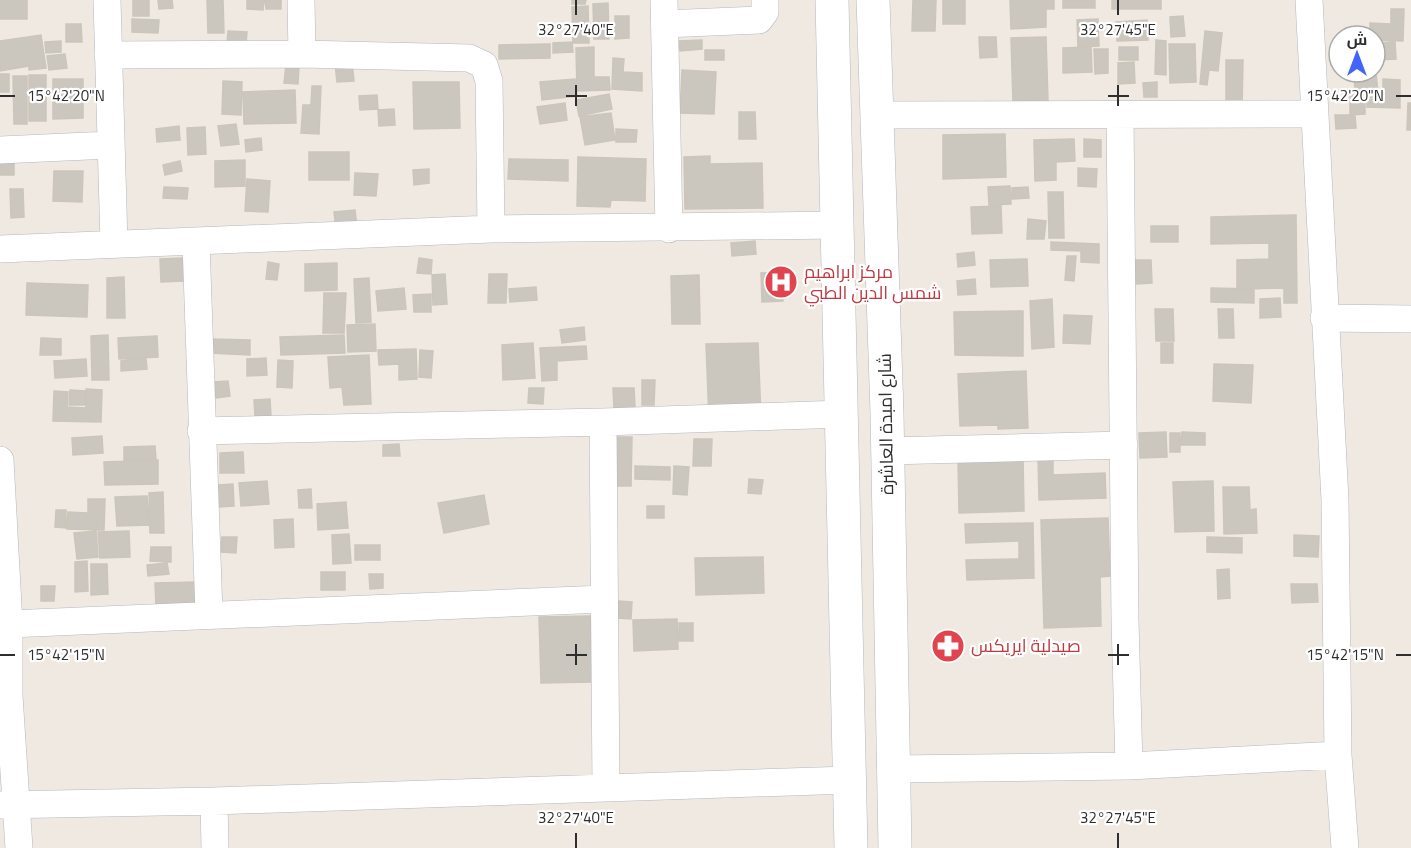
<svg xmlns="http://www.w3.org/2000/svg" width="1411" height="848" font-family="'Titillium Web',Cairo,sans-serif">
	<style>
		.building { fill: #cbc7bf; stroke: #cbc5ba; stroke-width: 1.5 }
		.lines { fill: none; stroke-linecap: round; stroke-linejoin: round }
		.street-casing { stroke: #b4b7c1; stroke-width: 28 }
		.secondary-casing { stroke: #b4b7c1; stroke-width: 34 }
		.street { stroke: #fff; stroke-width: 27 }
		.secondary { stroke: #fff; stroke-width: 33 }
		.ticks { fill: none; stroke: #2e2e2e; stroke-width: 2 }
		.labels { text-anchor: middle; stroke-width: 4.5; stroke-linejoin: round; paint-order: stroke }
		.health-label { font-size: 18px; fill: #be3a42; stroke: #fff; text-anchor: start }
		.street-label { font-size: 18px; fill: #2e2e2e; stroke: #fff }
		.ticks-label { font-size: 15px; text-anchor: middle; fill: #2e2e2e; stroke: #fff; stroke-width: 4.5; stroke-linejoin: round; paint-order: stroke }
	</style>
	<rect width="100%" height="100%" fill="#efe9e1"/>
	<path class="building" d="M0,0H27V19H0Z
		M133,0H149V16H133Z
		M158,0H172L173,8L159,9Z
		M207,0H223L224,33H208Z
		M247,0H264L263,10L247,9Z
		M265,0H281V9H266Z
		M572,0H586L585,4H572Z
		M913,0H936L935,31H912Z
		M943,0H965V24H943Z
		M1010,0H1054V9H1046V27L1011,29Z
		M1063,0H1095V8H1063Z
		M1112,0H1161V9H1112Z
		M608,3L609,39H594L593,4Z
		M588,6L589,43H573L572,7Z
		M1391,9H1404L1403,41L1375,40V36H1370V23L1391,24Z
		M615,16H629V38L615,39Z
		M1183,16L1185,36L1171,37L1170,17Z
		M132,19L159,20L158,33L132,32Z
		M1098,19L1099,46L1078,47L1077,20Z
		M1147,20L1148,40L1117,41L1116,22Z
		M66,24H81L82,42H66Z
		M228,31L247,32L246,44L227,43Z
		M1205,31L1222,33L1218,71L1209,70L1207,85L1200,84Z
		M41,35L46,68L29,70V66L0,71V41Z
		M979,37H996L997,57L980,58Z
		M1046,37L1048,101L1013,102L1011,38Z
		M702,40V49L680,51L679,41Z
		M1156,40L1166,41V75L1155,74Z
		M61,41V52L46,53L45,42Z
		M572,42L573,52L553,53V43Z
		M1395,42L1396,59L1377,60L1376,43Z
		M550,44V58L499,59V45Z
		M1169,44H1195L1196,82L1170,83Z
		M594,47V77H609L610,90L577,91L576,48Z
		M1091,47L1092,72L1063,73V48Z
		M1119,47H1138V60H1119Z
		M1094,49H1108V73L1095,74Z
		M705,50H724V60H705Z
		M65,54L67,68L49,70L47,56Z
		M613,58L624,59L623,72L642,73V91L612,89Z
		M1226,60H1243L1242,109H1226Z
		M352,62L354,81L337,82L335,64Z
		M1134,62L1135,83L1118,84V63Z
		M1375,64L1378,92L1355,93L1354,72H1375Z
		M286,65L299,66L298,84L284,83Z
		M682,70L716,72L714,114L680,113Z
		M0,74H9V92H0Z
		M29,75H46V121H29Z
		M13,76H27V124H14Z
		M53,79H83V118L53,119Z
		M575,79L577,96L542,100L540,82Z
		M1383,79L1400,80V108L1367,107V97H1383Z
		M223,81L242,82L241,115L222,114Z
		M413,82H459L460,128L414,129Z
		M1157,82V97H1144L1143,83Z
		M312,86H321L319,134L301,133L303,105H311Z
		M295,90L296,123L244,124L243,92Z
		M609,94L612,109L579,116L576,100Z
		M377,95L378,109L360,110L359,96Z
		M1350,95H1365V114L1350,115Z
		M565,103L567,120L540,124L537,107Z
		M1408,103H1411V130H1407Z
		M394,109L395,125L379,126L378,110Z
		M739,112H755L756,139H739Z
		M611,113L615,140L585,145L580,117Z
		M1335,115H1355L1356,128L1336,129Z
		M236,124L239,144L221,146L218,126Z
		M179,126L180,140L157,142L156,129Z
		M205,127L206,154L188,155L187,128Z
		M616,129L637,130L636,142H616Z
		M1005,134L1006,177L943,179V135Z
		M261,138L262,150L246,152L245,140Z
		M1074,139L1075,161L1056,162V180L1035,181L1034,140Z
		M1084,139L1101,140V157H1084Z
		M309,152H349V180H309Z
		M710,156V164L762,163L763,208L685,209L684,157Z
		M578,157L646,159L645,201L611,200L610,207L577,206Z
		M509,159L568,160V181L508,179Z
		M14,160V175H0V161Z
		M245,160V186L215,187V161Z
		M180,161L182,171L165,175L163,165Z
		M1078,168L1097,169L1096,187L1078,186Z
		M429,169V183L414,185L413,170Z
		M54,171H83L82,202L53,201Z
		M355,173L378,174L376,196L354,195Z
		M247,179L270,181L268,212L245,211Z
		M1010,186L1011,204L989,205L988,187Z
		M164,187L188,188L187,199L163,198Z
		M1028,187L1029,198L1012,199V188Z
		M10,189H23L24,217L11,218Z
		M1048,192H1063L1064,238H1049Z
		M1001,206L1002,233L972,234L971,207Z
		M355,210L357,227L336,229L334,212Z
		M1296,215L1297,303H1284V288L1237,289V260L1269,259V243L1211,244V217Z
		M1028,219L1046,221L1044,239H1027Z
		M1151,226H1178V242H1151Z
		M755,241L756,254L732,256L731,243Z
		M1051,242L1099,244V263L1081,262V251L1051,250Z
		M974,252L975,265L958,267L957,254Z
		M1067,256H1076L1074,281L1065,280Z
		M183,258L184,281L161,282L160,259Z
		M419,258L432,260L431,274L417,273Z
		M1027,259L1028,286L991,287L990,260Z
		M1135,260H1151L1152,283L1136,284Z
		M268,262L279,264L277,280L266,279Z
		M337,263V290L305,291V264Z
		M782,272L783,301L762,302L761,273Z
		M445,274L447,304L433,305L432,275Z
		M489,274H507L506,303H488Z
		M699,275L700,324H672L671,276Z
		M124,277L125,318H107V278Z
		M369,278L371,322L356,323L354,279Z
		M975,279L976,294L958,295L957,281Z
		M27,283L88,285L87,317L26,315Z
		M536,287L537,300L510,302L509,289Z
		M404,288L406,309L378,311L376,291Z
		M1211,288L1254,289V303L1211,302Z
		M324,293H346L344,333H323Z
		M431,294V312H414L413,295Z
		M1280,298L1281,317L1260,318V299Z
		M1052,299L1054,347L1032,349L1030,301Z
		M1155,309H1173L1174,341H1156Z
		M1218,309H1233L1234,338H1219Z
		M1023,311V356L955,355L954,312Z
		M1064,315L1092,316L1090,344L1063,343Z
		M375,324L376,351L348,352L347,325Z
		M584,327L585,340L562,343L560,330Z
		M108,335L109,380H92L91,336Z
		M344,335L345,353L281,355L280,337Z
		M157,336L158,357L119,359L118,338Z
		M41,338L61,339V355H40Z
		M209,339L250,340V355L209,353Z
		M533,343L535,378L503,380L502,345Z
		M758,343L761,418L709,420L706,344Z
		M1161,343H1173V363H1161Z
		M586,346L587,359L557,361V380L542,381L540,348Z
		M416,349L417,379L399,380V364L379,365L378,350Z
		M420,350L433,351L431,378L419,377Z
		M369,355L371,404L344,405L342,387L330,388L328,357Z
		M146,358L147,369L121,371V361Z
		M266,358L267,375L247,376V359Z
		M86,359L87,376L55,378L54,361Z
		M278,360L293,361L292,388L277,387Z
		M1214,364L1253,365L1251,403L1213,401Z
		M1026,371L1028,428L998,429V425L960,426L958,374Z
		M642,380H655L654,405H642Z
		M228,381L230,396L216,398L214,382Z
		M529,388H544L543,404L528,403Z
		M613,388H634L635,407L614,408Z
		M86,389L102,390L101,422L53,421L54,391L68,392L67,407L86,408Z
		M70,390L85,391V405H69Z
		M270,399L271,416L255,417L254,400Z
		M1166,432L1167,457L1140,458L1139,433Z
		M1182,432L1205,433V445H1181Z
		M1170,433H1180V452H1170Z
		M102,436L103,453L73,455L72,438Z
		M614,437H632L631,486H613Z
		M694,439H712L711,466H693Z
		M399,444L400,456H383V445Z
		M155,446L156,459L124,460V447Z
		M243,452L244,473H220V453Z
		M1038,455H1053V475L1105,473L1106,498L1039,500Z
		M1023,458L1024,511L959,513L958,460Z
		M158,460V484L105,485L104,462Z
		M635,466L670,467V480L635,479Z
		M674,466L689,467L687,495L673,494Z
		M749,479L763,480L761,494L748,493Z
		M267,481L269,504L241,506L239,483Z
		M1213,481L1214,531L1175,532L1173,482Z
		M233,484L234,506L219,507L218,485Z
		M1223,487H1249L1250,510L1256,509L1257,533L1224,534Z
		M311,489L312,508H299L298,490Z
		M163,492L164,533H150L149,493Z
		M484,495L489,524L444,533L438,503Z
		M147,496L149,525L117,526L115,497Z
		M88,499H105L104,530L67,529L68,512L88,513Z
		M346,502L348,528L318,530L317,504Z
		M647,506H664V518H647Z
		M56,510H66V528L55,527Z
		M1108,518L1110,576L1100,577L1101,626L1044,628L1041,520Z
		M293,519L294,547L275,548L274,520Z
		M1033,523L1034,578L967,580L966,560L1019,559V541L966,543L965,524Z
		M96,531L98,557L77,559L74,533Z
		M129,531L130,557L100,558L98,532Z
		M349,534L351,563L333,564L332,535Z
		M1294,535L1319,536L1318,557L1294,556Z
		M222,537H237L236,553L221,552Z
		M1207,537L1242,538V553L1207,552Z
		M355,545H380V560H355Z
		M151,547H171V562L150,561Z
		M763,557L764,593L696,595L695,558Z
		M87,561L88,591L75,592V562Z
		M167,563L169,574L148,576L147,565Z
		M91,564H107L108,594L91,595Z
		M1229,569L1230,598L1218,599L1217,570Z
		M321,572H345V590H321Z
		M369,574H383V588L370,589Z
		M196,582L197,604L156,606L155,583Z
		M1291,584H1317L1318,602L1292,603Z
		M41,586H55L54,601H41Z
		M618,601L632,602L631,619L618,618Z
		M590,616L592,682L541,683L539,617Z
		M677,619L678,649L634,651L633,620Z
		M679,623H693V641H679Z"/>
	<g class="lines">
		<g class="street-casing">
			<path id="street" d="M107,0L114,243
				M301,0L302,54
				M664,0L669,229
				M664,24L759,20L765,12V0
				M108,55L302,54L469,58L484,65L489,81L491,229
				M876,115L1313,114
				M1120,115L1125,620L1129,766
				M0,150L110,145
				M196,243L209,614
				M0,249L491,229L838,225
				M1324,318L1411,319
				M603,422L606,787
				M201,431L603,422L842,414
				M887,451L1124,445
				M0,460L9,624V696L19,848
				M9,624L603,599
				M1338,755L1345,848
				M893,769L1129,766L1338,755L1335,500L1309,0
				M214,801L215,848
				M0,805L214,801L849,780"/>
		</g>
		<g class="secondary-casing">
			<path id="secondary" d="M832,0L851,848
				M873,0L887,413L895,848"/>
		</g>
		<use href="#street" class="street"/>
		<use href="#secondary" class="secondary"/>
	</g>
	<path class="ticks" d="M576,0V15M1118,0V15M576,85V106M1118,85V106M0,96H15M566,96H587M1108,96H1129M1396,96H1411M576,644V665M1118,644V665M0,655H15M566,655H587M1108,655H1129M1396,655H1411M576,833V848M1118,833V848"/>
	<defs>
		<g id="hospital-disc" transform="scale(1.725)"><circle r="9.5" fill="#e0444e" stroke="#fff"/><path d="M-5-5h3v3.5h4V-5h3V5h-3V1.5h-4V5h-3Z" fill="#fff"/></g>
		<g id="pharmacy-disc" transform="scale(1.725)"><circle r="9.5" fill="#e0444e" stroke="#fff"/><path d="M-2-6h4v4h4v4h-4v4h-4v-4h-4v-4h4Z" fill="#fff"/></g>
	</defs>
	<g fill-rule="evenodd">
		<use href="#hospital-disc" x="781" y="282"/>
		<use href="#pharmacy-disc" x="948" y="646"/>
	</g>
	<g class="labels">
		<g class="health-label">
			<text x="804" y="278">مركز ابراهيم<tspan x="804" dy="21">شمس الدين الطبي</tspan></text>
			<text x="971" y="652">صيدلية ايريكس</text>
		</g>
		<g class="street-label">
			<text transform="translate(886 424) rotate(-91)" y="6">شارع امبدة العاشرة</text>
		</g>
	</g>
	<g class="ticks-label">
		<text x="576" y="35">32°27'40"E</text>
		<text x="1118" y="35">32°27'45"E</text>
		<text x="66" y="101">15°42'20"N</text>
		<text x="1345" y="101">15°42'20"N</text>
		<text x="66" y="660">15°42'15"N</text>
		<text x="1345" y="660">15°42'15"N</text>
		<text x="576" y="823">32°27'40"E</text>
		<text x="1118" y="823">32°27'45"E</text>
	</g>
	<g transform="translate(1357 54)"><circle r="28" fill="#ffffff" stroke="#ababab" stroke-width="1.5"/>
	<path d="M0-4.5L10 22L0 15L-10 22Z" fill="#4264fb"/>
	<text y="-9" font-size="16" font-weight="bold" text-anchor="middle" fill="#2e2e2e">ش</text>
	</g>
</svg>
